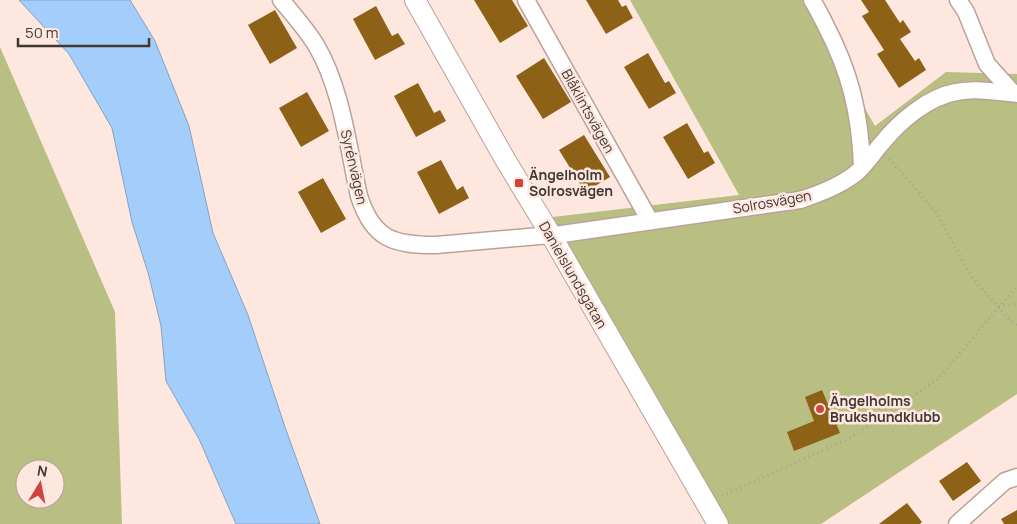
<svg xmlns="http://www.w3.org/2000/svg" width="1017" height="524" font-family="Manrope,sans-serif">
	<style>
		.green { fill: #b9bf82; fill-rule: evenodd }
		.water { fill: #a3cefb; stroke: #86a1bf }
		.building { fill: #8e6216 }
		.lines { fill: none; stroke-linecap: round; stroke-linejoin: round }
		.minor-casing { stroke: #bba198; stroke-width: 19 }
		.tertiary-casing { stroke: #bba198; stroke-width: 22 }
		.path { stroke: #b09f99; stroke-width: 3; stroke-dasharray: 1 4; stroke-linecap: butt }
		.minor { stroke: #fff; stroke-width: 16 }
		.tertiary { stroke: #fff; stroke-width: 20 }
		.poi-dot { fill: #d1433d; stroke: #fde7df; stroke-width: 2 }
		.labels { text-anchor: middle; stroke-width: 5; stroke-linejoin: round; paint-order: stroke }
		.street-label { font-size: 14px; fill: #413733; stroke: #fde7df }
		.poi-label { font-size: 14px; font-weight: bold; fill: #413733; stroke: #fde7df; text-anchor: start }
	</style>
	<rect width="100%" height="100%" fill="#fde7df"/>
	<path class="green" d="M630,0H803L875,126L946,72L1017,74V394L821,524H727L553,217L739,195Z
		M0,47L115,312L122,524H0ZM25,469H55V499H25Z"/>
	<path class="water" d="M19,0H130L155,41L189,126L213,233L248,315L285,427L320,524H236L199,439L166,381L161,326L149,276L132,222L112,128L69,54Z"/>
	<path class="building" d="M474,0H512L528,26L500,43Z
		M586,0H618L622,7L626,5L633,18L606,34Z
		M861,0H885L900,23L903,20L911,32L900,39L915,61L919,58L926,70L899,88L877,54L884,50L862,16L869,12Z
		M376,6L392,36L398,33L405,44L375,60L353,19Z
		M275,10L297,48L270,64L248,25Z
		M648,53L665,83L669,81L676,93L649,109L624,67Z
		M544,58L571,102L543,119L516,76Z
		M418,83L434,113L440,110L446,121L416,137L394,96Z
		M307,92L329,131L301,147L279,108Z
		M687,123L704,153L708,151L715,163L688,179L663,137Z
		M584,135L610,177L585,192L559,150Z
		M441,160L457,190L463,186L469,198L439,214L417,172Z
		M323,178L346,219L321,233L298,192Z
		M822,390L840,433L794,451L787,432L814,421L805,397Z
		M967,462L981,481L953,501L939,481Z
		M907,503L922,522L920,524H879Z
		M1017,510V524H1004L1001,519Z"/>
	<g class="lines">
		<g class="minor-casing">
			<path id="minor" d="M281,0C293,14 306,29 316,45C342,89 348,147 359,196C373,240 394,245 436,245L562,234L800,200C819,194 838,187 855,174C866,165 873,153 882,143C900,121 928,97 956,92C977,88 997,92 1017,94
				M526,0L650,221
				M812,0C817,8 821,16 825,24C850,72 860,112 862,166
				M958,0L966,12L987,64L1013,93
				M957,524L1005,481L1017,477"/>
		</g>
		<g class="tertiary-casing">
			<path id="tertiary" d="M415,0L506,161L551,235L718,524"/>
		</g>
		<path class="path" d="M889,159L936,212L971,276L1007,317L1017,325
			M999,307L1017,304
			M722,496L850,438L937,380L1017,286"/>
		<use href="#minor" class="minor"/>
		<use href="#tertiary" class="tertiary"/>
	</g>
	<g class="poi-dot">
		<rect x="514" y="178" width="10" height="10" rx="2.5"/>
		<circle cx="820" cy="409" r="5"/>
	</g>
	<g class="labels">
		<g class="street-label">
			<text transform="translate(588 111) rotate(61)" y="5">Blåklintsvägen</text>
			<text transform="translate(354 167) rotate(77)" y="5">Syrénvägen</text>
			<text transform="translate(772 202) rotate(-10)" y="5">Solrosvägen</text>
			<text transform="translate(573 275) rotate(60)" y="5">Danielslundsgatan</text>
		</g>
		<g class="poi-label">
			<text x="529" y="180">Ängelholm<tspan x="529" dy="16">Solrosvägen</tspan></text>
			<text x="830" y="406">Ängelholms<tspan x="830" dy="16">Brukshundklubb</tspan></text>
		</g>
	</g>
	<g transform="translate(40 484) rotate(10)"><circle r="24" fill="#fde7df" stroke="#b2a19a"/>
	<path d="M0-4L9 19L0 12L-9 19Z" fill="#d1433d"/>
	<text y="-8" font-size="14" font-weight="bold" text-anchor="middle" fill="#413733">N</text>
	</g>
	<path d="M18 38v8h131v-8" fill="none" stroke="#413733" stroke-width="2.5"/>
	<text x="25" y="38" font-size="15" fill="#413733" stroke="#fde7df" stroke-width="4" paint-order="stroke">50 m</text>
</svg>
